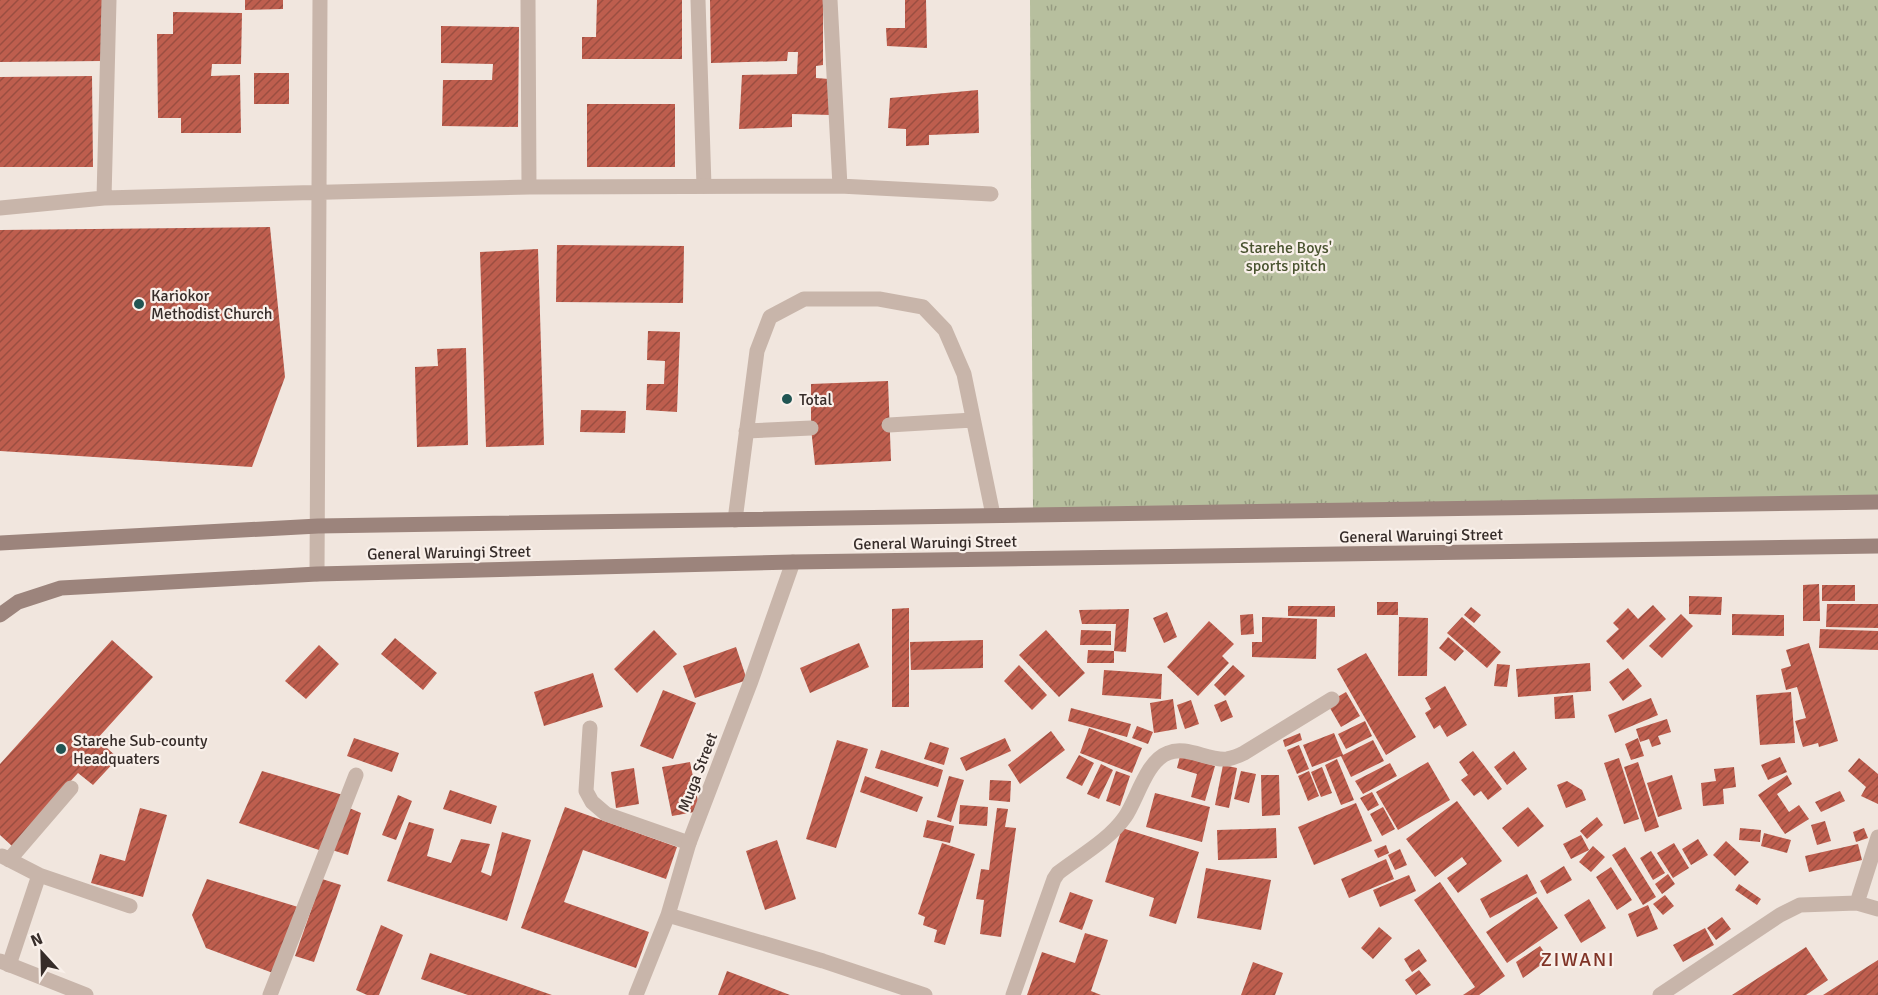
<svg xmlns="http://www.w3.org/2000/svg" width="1878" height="995" font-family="Signika,sans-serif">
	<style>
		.park { fill: url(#park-tufts) }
		.building { fill: url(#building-hatch) }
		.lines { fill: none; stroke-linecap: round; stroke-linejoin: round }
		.service { stroke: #c8b5aa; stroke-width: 15 }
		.minor { stroke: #c8b5aa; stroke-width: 15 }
		.secondary { stroke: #9c847c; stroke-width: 15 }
		.poi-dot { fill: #215553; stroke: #f9f0ea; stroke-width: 2 }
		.labels { text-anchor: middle; stroke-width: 4.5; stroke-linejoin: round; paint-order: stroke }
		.park-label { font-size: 16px; fill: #49532f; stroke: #f9f0ea }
		.poi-label { font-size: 16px; fill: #362c29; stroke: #f9f0ea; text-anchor: start }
		.street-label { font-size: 16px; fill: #362c29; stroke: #f9f0ea }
		.quarter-label { font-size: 20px; letter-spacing: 1.5px; fill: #803427; stroke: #f9f0ea }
	</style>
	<defs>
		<pattern id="park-tufts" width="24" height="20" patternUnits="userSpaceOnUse" patternTransform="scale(1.5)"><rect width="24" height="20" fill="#b7bf9e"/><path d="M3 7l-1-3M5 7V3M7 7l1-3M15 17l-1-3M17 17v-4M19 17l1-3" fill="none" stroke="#969b81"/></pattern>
		<pattern id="building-hatch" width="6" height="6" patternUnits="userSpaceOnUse" patternTransform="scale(1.5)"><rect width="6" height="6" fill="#be5e4e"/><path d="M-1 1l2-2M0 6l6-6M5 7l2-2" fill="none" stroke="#9b4e41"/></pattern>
	</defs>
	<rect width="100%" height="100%" fill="#f1e6de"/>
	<path class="park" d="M1030,0H1878V502L1033,515Z"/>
	<path class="building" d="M0,0H102V61L0,62Z
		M245,0H283V9L245,10Z
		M597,0H682V59H582V37H596Z
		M710,0H823V65L816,66V78L829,79L831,115L792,114V127L739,129L742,75L797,74L798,52H788L787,61L711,63Z
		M905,0H926L927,48L887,46L886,28H905Z
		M173,12L242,13L241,64H212L211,76L240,75L241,133H181V118H158L157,34H173Z
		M441,26L519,27L518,127L442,126L443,80H492L493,64L441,63Z
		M254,73H289V104H254Z
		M92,76L93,167H0V77Z
		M978,90L979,133L929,135V145L906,146V129L888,128L890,98Z
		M587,104H675V167H587Z
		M270,227L285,377L252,467L0,451V230Z
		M557,245L684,246L683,303L556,302Z
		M538,249L544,445L486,447L480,252Z
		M648,331L680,332L677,412L646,410L647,384H664L665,361L647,360Z
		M466,348L468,445L417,447L415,367L438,366L437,349Z
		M888,381L891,461L815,465L811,428V384Z
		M581,410L626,411L625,433L580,432Z
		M1819,584L1820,621H1803V585Z
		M1822,585H1855V601H1822Z
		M1689,596L1722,597L1721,615L1689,614Z
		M1377,602H1398V615H1377Z
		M1827,604H1878V628L1826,627Z
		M1653,605L1666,619L1623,660L1606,641L1619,629L1613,623L1628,608L1638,619Z
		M1288,606H1335V617L1288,616Z
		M1471,607L1481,615L1474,623L1464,615Z
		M909,608V707H892V609Z
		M1129,609L1126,652L1114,651V663H1087L1088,650L1114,651L1116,624H1082L1079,610Z
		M1167,612L1177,637L1164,643L1153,618Z
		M1253,614L1254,634L1241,635L1240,615Z
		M1681,614L1693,626L1662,658L1649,646Z
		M1732,614L1784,615V636L1732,635Z
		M1262,617L1317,619L1316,659L1252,657V642H1262Z
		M1399,617L1428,618L1427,676H1398Z
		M1462,617L1501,652L1487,668L1447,633Z
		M1209,621L1234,644L1222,656L1229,663L1198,696L1167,667Z
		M1820,629L1878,631V650L1819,648Z
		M654,630L677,654L637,693L614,669Z
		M1046,630L1085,673L1059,697L1019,655Z
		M1081,630L1111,631V645H1080Z
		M1448,637L1464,651L1455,661L1439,648Z
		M395,638L437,673L423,690L381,654Z
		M112,640L153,677L97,739L118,758L93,785L78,773L12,846L0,835V764Z
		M983,640V668L911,670L910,642Z
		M859,643L869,667L810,693L800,668Z
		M1809,643L1838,741L1819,747L1818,743L1803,747L1795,721L1806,718L1797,687L1786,690L1781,669L1791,666L1786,650Z
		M319,645L339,664L306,699L285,681Z
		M736,647L747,680L695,698L683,666Z
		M1366,653L1416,737L1386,755L1337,669Z
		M1590,663L1591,691L1518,697L1516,669Z
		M1497,664L1510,665L1507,687L1494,686Z
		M1019,665L1047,695L1032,710L1004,681Z
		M1233,665L1245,676L1225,696L1214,685Z
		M1628,668L1642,686L1623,701L1609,682Z
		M1104,670L1162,674L1161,699L1102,695Z
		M593,673L603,707L544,726L534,692Z
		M1445,686L1467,725L1447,737L1440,725L1434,729L1425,713L1431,709L1425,698Z
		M663,690L696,703L673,759L640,746Z
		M1346,692L1360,716L1341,727L1327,703Z
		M1791,692L1795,743L1760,745L1756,695Z
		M1573,695L1575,718L1555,719L1554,697Z
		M1651,698L1658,715L1615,733L1608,715Z
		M1173,699L1177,729L1154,733L1150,703Z
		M1191,700L1199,724L1185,729L1177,705Z
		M1226,700L1233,717L1221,722L1214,705Z
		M1071,708L1131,724L1127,737L1068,721Z
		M1667,719L1671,732L1658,736L1661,744L1652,747L1649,739L1640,742L1636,729Z
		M1365,721L1372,736L1346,749L1338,734Z
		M1137,726L1153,732L1148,744L1132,738Z
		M1089,728L1142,748L1132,773L1080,753Z
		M1051,731L1065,750L1020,784L1008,765Z
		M1300,733L1302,740L1285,747L1283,740Z
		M1334,733L1343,755L1373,740L1384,761L1351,777L1341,756L1312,767L1303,745Z
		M354,738L399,753L392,772L347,756Z
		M1005,738L1011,751L966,771L960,758Z
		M1638,738L1644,756L1631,760L1625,744Z
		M837,740L868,749L836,848L806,839Z
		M930,742L949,748L944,765L924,759Z
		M1299,745L1309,769L1297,774L1287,750Z
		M881,750L943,770L938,787L875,768Z
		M1473,751L1502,789L1488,800L1481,791L1474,796L1461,780L1468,775L1459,762Z
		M1514,751L1527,769L1507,785L1494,767Z
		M1079,755L1094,763L1082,786L1066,778Z
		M1180,756L1215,766L1205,801L1191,797L1197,774L1177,768Z
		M1780,757L1787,772L1768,780L1761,765Z
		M1619,758L1639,819L1624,824L1604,763Z
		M1859,758L1878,774V804L1861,796L1866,787L1848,771Z
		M1337,759L1354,800L1341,805L1325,765Z
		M690,762L700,811L672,816L662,767Z
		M1428,762L1450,800L1398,830L1376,792Z
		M1638,762L1659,827L1645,832L1624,767Z
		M1390,763L1397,776L1363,794L1355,781Z
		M1101,764L1113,770L1099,799L1087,794Z
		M1223,765L1237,768L1229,808L1215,805Z
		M1322,767L1332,793L1321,797L1311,772Z
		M1734,767L1736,787L1723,789L1724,804L1703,806L1701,783L1716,781L1714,769Z
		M634,768L639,804L616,808L611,772Z
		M262,771L343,795L322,851L239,823Z
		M1116,771L1130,776L1120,806L1106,801Z
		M1241,771L1256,774L1249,803L1234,799Z
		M1309,771L1319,796L1308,801L1298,776Z
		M1261,775H1279L1280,815L1262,816Z
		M1672,775L1682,809L1658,817L1647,783Z
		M1787,775L1792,784L1777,794L1789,812L1799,805L1809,819L1785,834L1758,795Z
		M865,776L923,797L917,812L860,792Z
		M949,776L964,780L951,822L937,817Z
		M990,780L1011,781L1010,802L989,800Z
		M1567,781L1582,790L1586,800L1566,808L1557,785Z
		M450,790L497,806L491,824L443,809Z
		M1840,791L1845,801L1821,812L1815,802Z
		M1372,792L1379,805L1368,811L1360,798Z
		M1155,793L1210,807L1202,842L1146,827Z
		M398,795L412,801L396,840L382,835Z
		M1457,801L1502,861L1458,893L1447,878L1467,864L1462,857L1435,877L1406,839Z
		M1356,803L1372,841L1314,865L1298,827Z
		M960,805L988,807L987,826L959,824Z
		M347,807L361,813L348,855L332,850Z
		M565,807L677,847L666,879L583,850L564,902L649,932L636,968L521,928Z
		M1383,807L1395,829L1382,836L1370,814Z
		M1528,807L1544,826L1518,847L1502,828Z
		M140,808L167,815L143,897L91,883L100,854L125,861Z
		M997,808L1008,809L1005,827L1016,828L1001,937L980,934L984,900L976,899L981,869L989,870Z
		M1597,817L1603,825L1587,839L1580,831Z
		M927,820L954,826L950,843L923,837Z
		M1825,821L1831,841L1817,845L1811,825Z
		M409,822L434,829L427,856L451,863L461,839L490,844L481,872L491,876L502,832L531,840L507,921L387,881Z
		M1122,828L1199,852L1176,924L1149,916L1154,898L1105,882Z
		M1276,828L1277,858L1218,860L1217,830Z
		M1740,828L1761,830L1760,842L1739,840Z
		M1864,828L1868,838L1856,842L1853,832Z
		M1764,833L1791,840L1787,853L1761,846Z
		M1581,835L1589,850L1571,859L1563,844Z
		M1698,839L1708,855L1691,865L1682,849Z
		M777,840L796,899L765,910L746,851Z
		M1726,841L1749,862L1735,876L1713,855Z
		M942,843L975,854L945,945L934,942L937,930L923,925L925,917L918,914Z
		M1674,843L1689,868L1673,878L1657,853Z
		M1858,844L1862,860L1809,872L1805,856Z
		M1386,845L1389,853L1378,858L1374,850Z
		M1593,846L1605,857L1591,872L1579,862Z
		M1625,847L1656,897L1643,905L1612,855Z
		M1400,849L1407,865L1395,870L1388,855Z
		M1651,851L1665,873L1653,880L1640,858Z
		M1386,859L1394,879L1349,898L1341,879Z
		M1564,866L1572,880L1547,894L1540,881Z
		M1611,867L1632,900L1617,910L1596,877Z
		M1206,868L1271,880L1261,930L1197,918Z
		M1527,874L1537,893L1490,918L1480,899Z
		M1668,874L1675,884L1662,894L1655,884Z
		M1409,875L1416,891L1380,907L1373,890Z
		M207,879L298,907L273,973L206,948L192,915Z
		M322,879L341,885L314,962L295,956Z
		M1440,882L1505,976L1479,995H1463L1475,987L1414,900Z
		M1739,884L1761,899L1757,905L1735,890Z
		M1070,892L1093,900L1082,930L1059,922Z
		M1665,895L1674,906L1663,915L1653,904Z
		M1537,897L1558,928L1507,963L1486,932Z
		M1589,899L1606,928L1581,943L1564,915Z
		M1648,905L1658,929L1637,937L1628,914Z
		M1722,917L1731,929L1716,940L1707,928Z
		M381,925L403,935L379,995H367L356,990Z
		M1379,927L1392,938L1373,959L1361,948Z
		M1705,928L1714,945L1683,962L1673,945Z
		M1085,933L1108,940L1091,991L1101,995H1027L1042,952L1075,963Z
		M1540,946L1549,959L1523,978L1516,962Z
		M1806,947L1828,980L1806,995H1732Z
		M1419,949L1427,961L1412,972L1404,959Z
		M430,953L552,995H468L421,979Z
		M1878,960V995H1823Z
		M1253,962L1283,973L1275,995H1241Z
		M1419,970L1431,985L1416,995L1405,980Z
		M727,971L790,995H718Z"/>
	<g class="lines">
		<path class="service" d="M698,0L704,186
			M889,425L973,420
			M746,431L811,428
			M735,520L757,351L770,317L804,299H879L923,307L945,330L964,374L993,515
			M590,728L586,791L592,802L606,814L689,843
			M2,856L39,875
			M9,860L71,788
			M9,965L39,875L130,906
			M270,995L356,775
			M1013,995L1054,879L1058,873C1080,856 1109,840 1125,817C1137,800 1146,761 1168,753C1186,745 1208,761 1227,759C1233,758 1238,756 1244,753L1332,699"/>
		<path class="minor" d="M528,0L529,187
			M830,0L840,186
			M104,198L109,0
			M0,208L104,198L529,187L840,186L991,194
			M317,574L320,0
			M1857,903L1878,837
			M668,915L823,961L925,995
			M0,961L86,995
			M636,995L668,915L689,843L751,681L793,562
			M1660,995L1780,915L1800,905L1857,903L1878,909"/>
		<path class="secondary" d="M0,543L318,526L1878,502
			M0,615L18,602L61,588L317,574L793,562L1878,546"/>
	</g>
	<g class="poi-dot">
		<circle cx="139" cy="304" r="6"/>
		<circle cx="787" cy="399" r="6"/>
		<circle cx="61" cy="749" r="6"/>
	</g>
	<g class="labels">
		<g class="park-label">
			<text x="1286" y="253">Starehe Boys'<tspan x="1286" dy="18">sports pitch</tspan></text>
		</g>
		<g class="poi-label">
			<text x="151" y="301">Kariokor<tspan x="151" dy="18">Methodist Church</tspan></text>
			<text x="799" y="405">Total</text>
			<text x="73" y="746">Starehe Sub-county<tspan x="73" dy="18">Headquaters</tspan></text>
		</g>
		<g class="street-label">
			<text transform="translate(1421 535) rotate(-1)" y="6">General Waruingi Street</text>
			<text transform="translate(935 542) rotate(-1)" y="6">General Waruingi Street</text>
			<text transform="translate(449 552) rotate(-1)" y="6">General Waruingi Street</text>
			<text transform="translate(697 772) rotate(-69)" y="6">Muga Street</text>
		</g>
		<g class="quarter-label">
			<text x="1578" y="966">ZIWANI</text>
		</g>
	</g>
	<g transform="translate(42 953) rotate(338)" stroke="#f9f0ea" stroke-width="4.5" paint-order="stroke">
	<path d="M0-4.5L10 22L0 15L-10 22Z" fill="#362c29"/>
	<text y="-9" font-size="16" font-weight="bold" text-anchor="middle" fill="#362c29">N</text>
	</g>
</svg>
